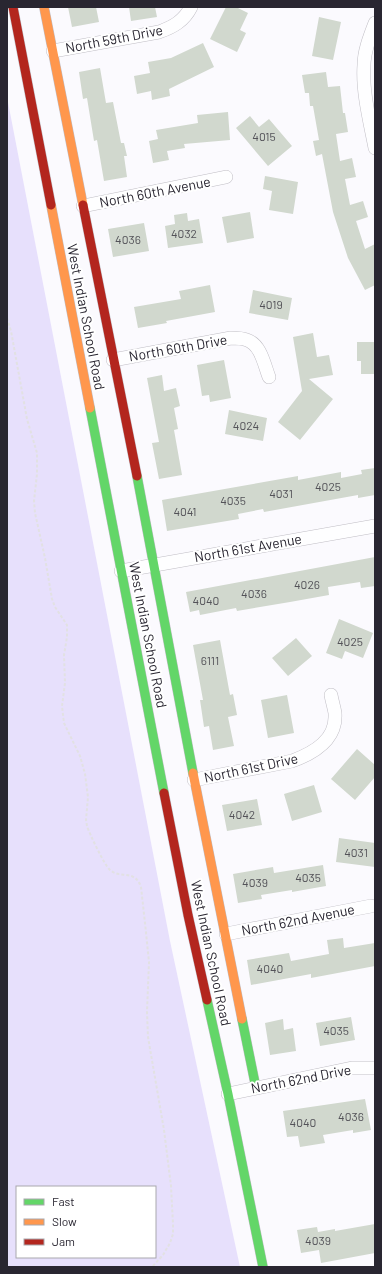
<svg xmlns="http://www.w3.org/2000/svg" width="382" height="1274" font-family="Barlow,sans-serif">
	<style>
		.green { fill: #e7e0fc; fill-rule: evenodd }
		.building { fill: #d1d8ce }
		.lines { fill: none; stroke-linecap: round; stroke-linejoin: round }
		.street-casing { stroke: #c0bec5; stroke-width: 14 }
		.fast-casing { stroke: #c0bec5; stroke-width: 10 }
		.slow-casing { stroke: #c0bec5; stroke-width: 10 }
		.jam-casing { stroke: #c0bec5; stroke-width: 10 }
		.path { stroke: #e2e1e3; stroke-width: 2; stroke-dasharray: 3 2; stroke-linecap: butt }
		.street { stroke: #fefeff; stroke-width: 13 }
		.fast { stroke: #63d668; stroke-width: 9 }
		.slow { stroke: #ff974d; stroke-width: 9 }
		.jam { stroke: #b3261e; stroke-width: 9 }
		.labels { text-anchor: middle; stroke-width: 4; stroke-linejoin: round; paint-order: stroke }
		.number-label { font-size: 12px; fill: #535258 }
		.street-label { font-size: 14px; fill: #292631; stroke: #fff }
	</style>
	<rect width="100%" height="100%" fill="#fbfafe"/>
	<path class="green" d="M7,97L170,941L240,1267H7ZM17,1187H155V1257H17Z"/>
	<path class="building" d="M68,7H96L99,22L72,27Z
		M129,7H155L157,17L131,21Z
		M226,7H236L248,13L240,30L246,33L237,52L210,39Z
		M319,17L341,22L333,60L312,56Z
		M203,43L214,67L169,89L170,96L152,100L151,91L137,94L134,76L150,73L148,62L171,58Z
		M100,68L106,103L113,102L121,143H124L127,156H124L127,177L104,181L97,140L94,141L87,98L83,99L79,72Z
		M326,72L328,87L340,86L343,113H345L348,132L336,134L340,161L352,158L356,177L345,179L350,205L363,201L368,217L356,221L365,249L375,244V285L365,290L348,258L333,212L322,154L316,156L313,141L319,140L313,106H310L309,93H305L302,75Z
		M228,112L230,140L184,144L185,148L167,151L169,160L153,163L149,141L158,139L156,130L198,123L197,115Z
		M250,116L259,127L269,119L292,146L268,166L236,128Z
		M265,176L298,182L293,214L269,210L272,191L263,189Z
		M250,212L254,238L227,243L222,217Z
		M187,213L188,221L199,219L203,243L168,248L165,226L175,224L174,215Z
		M144,223L149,251L113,257L108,229Z
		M210,285L215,312L166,321L167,323L138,328L134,307L181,299L179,291Z
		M253,290L292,298L288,320L249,313Z
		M313,333L317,357L329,355L333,375L309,379L333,399L300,440L278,422L302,391L293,337Z
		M357,342H375V374H361V361H357Z
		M224,360L231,398L210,402L209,395L202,396L197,365Z
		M162,375L164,391L176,388L180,406L174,408L178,429L174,430L182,475L159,479L152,443L159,442L147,378Z
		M229,410L267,418L263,441L225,434Z
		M375,468V495L358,498V495L264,512L263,509L238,514L239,519L167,531L162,500L298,476V480L341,472V478L362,474L361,470Z
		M375,557V586L361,588L360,582L328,587L329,595L290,602L237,611L236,608L200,615L199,610L190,612L186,592Z
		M339,619L373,633L363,658L345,651L342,659L326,653Z
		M296,638L312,656L288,676L272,658Z
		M220,640L230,695L233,694L237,715L228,717L234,746L213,750L209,726L204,727L200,700H203L193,645Z
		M287,695L294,733L268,738L261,700Z
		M357,749L375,765V777L355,800L331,779Z
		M314,785L322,812L292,821L284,794Z
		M257,799L262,825L227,831L222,805Z
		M339,838L375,843V867L336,862Z
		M323,865L326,886L292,892V890L261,895L262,899L238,903L233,874L273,867L274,873Z
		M343,938L344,948L375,943V966L311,978V974L251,985L247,960L289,953L291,961L329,954L327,940Z
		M351,1017L355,1040L320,1046L316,1023Z
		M283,1019L284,1030L293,1028L296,1051L270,1055L265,1023Z
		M365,1099L371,1130L353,1133V1130L323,1135L325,1143L300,1147L298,1136L287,1137L283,1111Z
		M375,1224V1253L321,1263L319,1250L301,1253L297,1230L317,1227L318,1232L335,1229V1231Z"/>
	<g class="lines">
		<g class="street-casing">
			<path id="street" d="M375,23C370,36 364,51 364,65C362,91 370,122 375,148
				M53,51L159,32C173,27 184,21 191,7
				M83,206L226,177
				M113,360L231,338C236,338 242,338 247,340C261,345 264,364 269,377
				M121,571L375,526
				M194,780L292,761C314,753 337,740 335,713C334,707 332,701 331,695
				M226,934L371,906
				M228,1094L352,1068H375"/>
		</g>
		<g class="fast-casing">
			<path id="fast" d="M90,408L164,793
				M137,476L193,773
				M207,1000L228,1094L263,1267
				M242,1019L256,1088"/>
		</g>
		<g class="slow-casing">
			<path id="slow" d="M44,7L83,205
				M51,205L90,408
				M193,773L242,1019"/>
		</g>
		<g class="jam-casing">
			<path id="jam" d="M13,7L51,205
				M83,205L137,476
				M164,793L188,915L207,1000"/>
		</g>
		<path class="path" d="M7,318L11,331L27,419L37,453V474L34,501L35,513L45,558L52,599L55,607L67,625V637L64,655L65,683L62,706L63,715L64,723L80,756L85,774L88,797L86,820L87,826C89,833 105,866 110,870C120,879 135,869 141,887L145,923L149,962L147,1012L148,1037L164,1130L171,1186L173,1224V1234L170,1243L163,1255L152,1267"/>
		<use href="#street" class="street"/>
		<use href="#fast" class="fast"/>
		<use href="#slow" class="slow"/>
		<use href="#jam" class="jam"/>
	</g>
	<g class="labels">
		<g class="number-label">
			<text x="264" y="141">4015</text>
			<text x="184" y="238">4032</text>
			<text x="128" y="244">4036</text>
			<text x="271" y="309">4019</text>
			<text x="246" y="430">4024</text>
			<text x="328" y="491">4025</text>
			<text x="281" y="498">4031</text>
			<text x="233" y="505">4035</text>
			<text x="185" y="516">4041</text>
			<text x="307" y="589">4026</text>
			<text x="254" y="598">4036</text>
			<text x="206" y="605">4040</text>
			<text x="350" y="646">4025</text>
			<text x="210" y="665">6111</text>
			<text x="242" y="819">4042</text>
			<text x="356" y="857">4031</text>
			<text x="308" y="882">4035</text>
			<text x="255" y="887">4039</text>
			<text x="270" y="973">4040</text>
			<text x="336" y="1035">4035</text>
			<text x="351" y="1121">4036</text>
			<text x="303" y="1127">4040</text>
			<text x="318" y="1245">4039</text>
		</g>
		<g class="street-label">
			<text transform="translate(114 39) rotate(-11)" y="5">North 59th Drive</text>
			<text transform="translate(155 192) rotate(-11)" y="5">North 60th Avenue</text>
			<text transform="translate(86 317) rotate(79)" y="5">West Indian School Road</text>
			<text transform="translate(178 348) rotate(-10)" y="5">North 60th Drive</text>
			<text transform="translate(248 548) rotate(-10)" y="5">North 61st Avenue</text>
			<text transform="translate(148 635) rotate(79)" y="5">West Indian School Road</text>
			<text transform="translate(251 768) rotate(-12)" y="5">North 61st Drive</text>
			<text transform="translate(298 920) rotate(-11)" y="5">North 62nd Avenue</text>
			<text transform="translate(211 953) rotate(78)" y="5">West Indian School Road</text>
			<text transform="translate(301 1079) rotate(-11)" y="5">North 62nd Drive</text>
		</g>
	</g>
	<rect width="382" height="1274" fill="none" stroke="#292631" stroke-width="16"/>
	<rect x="16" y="1186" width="140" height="72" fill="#ffffff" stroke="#a9a8ad"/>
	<rect x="24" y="1199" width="20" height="6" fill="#63d668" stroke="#a9a8ad"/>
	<text x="52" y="1206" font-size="12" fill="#292631">Fast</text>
	<rect x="24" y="1219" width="20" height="6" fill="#ff974d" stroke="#a9a8ad"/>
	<text x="52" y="1226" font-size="12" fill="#292631">Slow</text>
	<rect x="24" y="1239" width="20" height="6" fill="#b3261e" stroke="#a9a8ad"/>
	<text x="52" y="1246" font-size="12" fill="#292631">Jam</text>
</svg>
